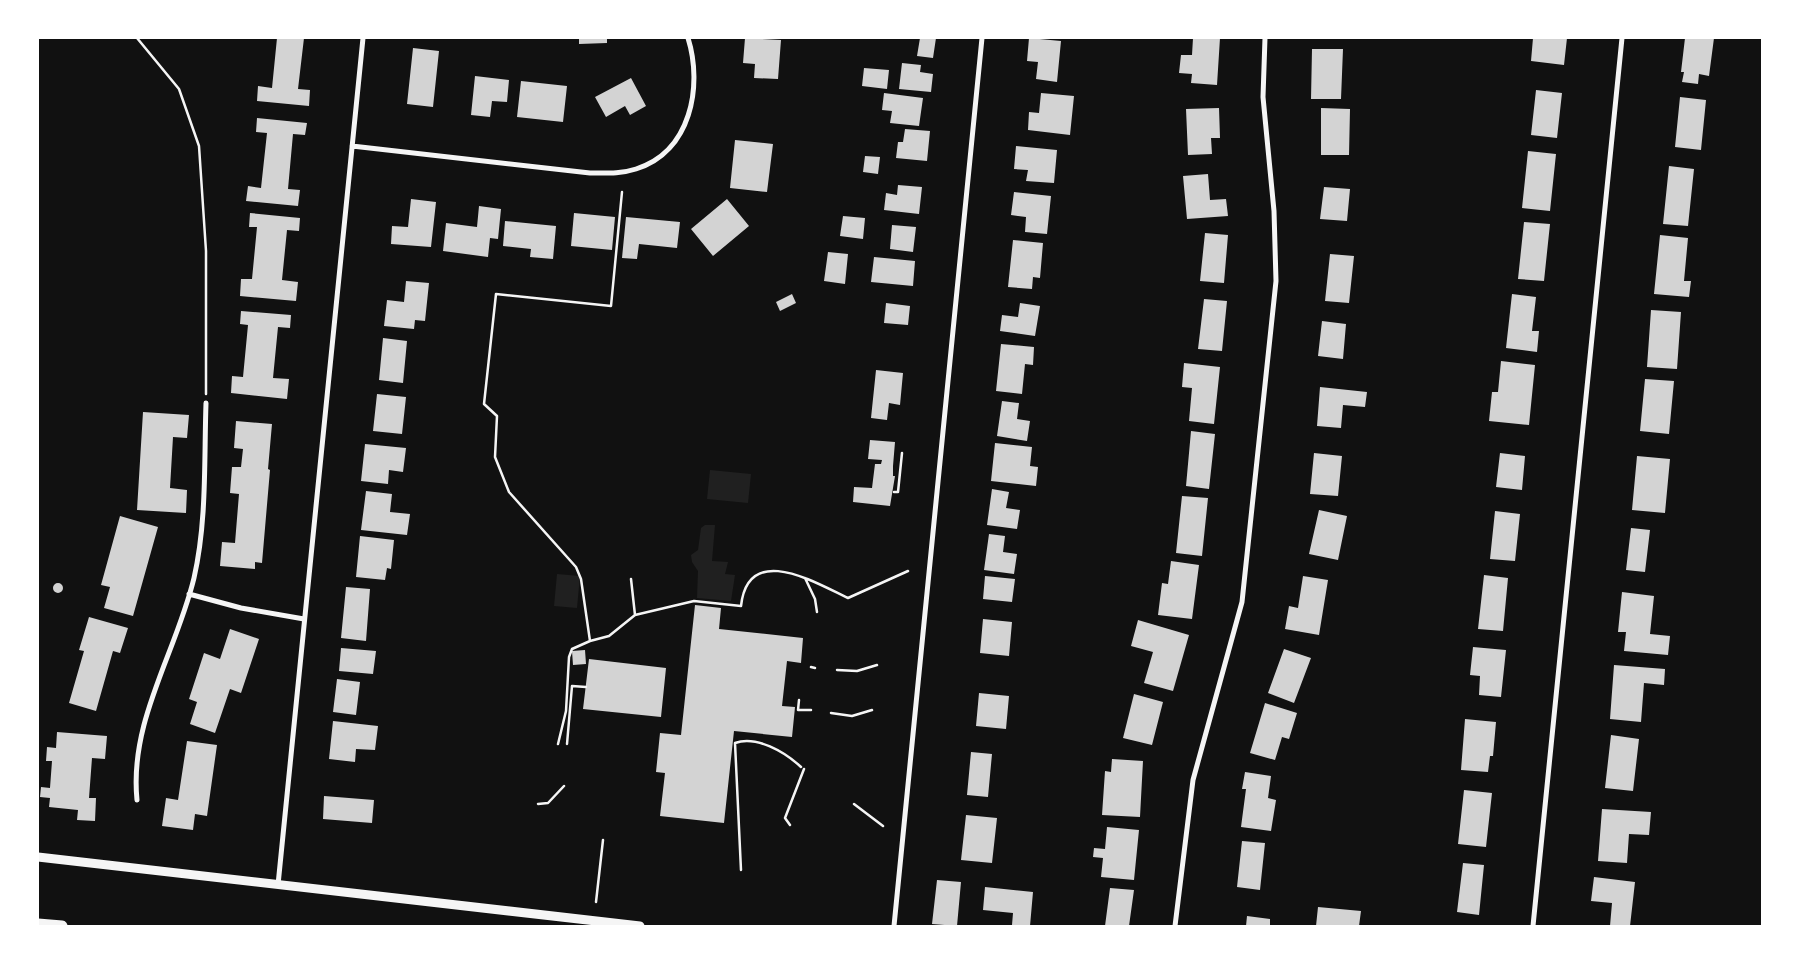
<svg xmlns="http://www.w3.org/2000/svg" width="1800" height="964" font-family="Literata,serif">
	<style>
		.green { fill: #202020 }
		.building { fill: #d3d3d3 }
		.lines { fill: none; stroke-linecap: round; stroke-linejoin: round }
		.path { stroke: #f5f5f5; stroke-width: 2.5 }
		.minor { stroke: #f5f5f5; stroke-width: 5 }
		.tertiary { stroke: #f5f5f5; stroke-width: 9 }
		.trunk { stroke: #f5f5f5; stroke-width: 11 }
	</style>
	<rect width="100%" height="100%" fill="#111"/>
	<path class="green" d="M710,470L751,474L748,503L707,499Z
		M705,525H715L712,561L728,562L725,574L735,575L731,601L697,598L698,571L692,562L691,555L698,550L701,528Z
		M557,574L580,576L577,608L554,606Z"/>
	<path class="building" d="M277,38H304L298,89L310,90L309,106L257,101L258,86L272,88Z
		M579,38H607V43L579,44Z
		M745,38L781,40L778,79L754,78L755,64L743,63Z
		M920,38H936L933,58L917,56Z
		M1029,38L1061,41L1057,82L1036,79L1038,62L1027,61Z
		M1193,38H1220L1217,85L1191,83L1192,74L1179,73L1181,55H1192Z
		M1533,38H1567L1564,65L1531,61Z
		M1685,38H1714L1709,76L1699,74L1698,84L1682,82L1684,72H1681Z
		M413,48L439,51L433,107L407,104Z
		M1312,49H1343L1341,99H1311Z
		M902,63L921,65L920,72L933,74L931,92L899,89Z
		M864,68L889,70L887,89L862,86Z
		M475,76L509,80L507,102L492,101L490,117L471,115Z
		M631,78L646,106L630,115L625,106L606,117L595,97Z
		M521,81L567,86L563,122L517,117Z
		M1536,90L1562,93L1557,138L1531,135Z
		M884,93L923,98L919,126L890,123L892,111L882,110Z
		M1041,93L1074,96L1070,135L1028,130L1029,112L1039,113Z
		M1680,97L1706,100L1701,150L1675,147Z
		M1219,108L1220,138H1211L1212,154L1188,155L1186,109Z
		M1321,108L1350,109L1349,155H1321Z
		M257,118L307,123L305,135L293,134L288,189L300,190L298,206L246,201L248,186L261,188L267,133L256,132Z
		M905,129L930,131L927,161L896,158L898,142H903Z
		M735,140L773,144L767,192L730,188Z
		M1016,146L1057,150L1054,183L1026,181L1028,170L1014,169Z
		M1528,151L1556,154L1550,211L1522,208Z
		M865,156L880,157L878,174L863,172Z
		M1669,166L1694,169L1688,226L1663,224Z
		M1208,174L1210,200L1226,199L1228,216L1187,219L1183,176Z
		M898,185L922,187L919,214L884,210L886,193L897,195Z
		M1324,187L1350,189L1347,221L1320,219Z
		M1014,192L1051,196L1047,234L1025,232L1026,217L1011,215Z
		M411,199L436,202L431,247L391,244L392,226L408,227Z
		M727,199L749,226L713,256L691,229Z
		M479,206L501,209L498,239L490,238L488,257L443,251L446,223L477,227Z
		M250,213L300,218L299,231L287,230L282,280L298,282L296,301L240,296L241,279H252L257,227H249Z
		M574,213L615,217L612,250L571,246Z
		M843,216L865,218L863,239L840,236Z
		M626,217L680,222L677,248L639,244L637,259L622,258Z
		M505,221L556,226L553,259L530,257L531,249L503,246Z
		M1524,222L1550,224L1544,281L1518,279Z
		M892,225L916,227L913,252L890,249Z
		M1205,233L1228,235L1224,283L1200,281Z
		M1660,235L1688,238L1684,281H1691L1689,297L1654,294Z
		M1013,240L1043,243L1040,278L1033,277L1032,289L1008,287Z
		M828,252L848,254L845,284L824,281Z
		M1330,254L1354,256L1349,303L1325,301Z
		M874,257L915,261L913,286L871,282Z
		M406,281L429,283L425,321L415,320L414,329L384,326L387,300L404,302Z
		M792,294L796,303L780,311L776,302Z
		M1512,294L1536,297L1532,331H1539L1537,352L1506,348Z
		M1204,299L1227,301L1222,351L1198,349Z
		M886,303L910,306L908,325L884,323Z
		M1020,303L1040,306L1035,336L1000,331L1002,315L1018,317Z
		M1651,310L1681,312L1677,369L1647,367Z
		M241,311L291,315L290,328L278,327L273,378L289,379L287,399L231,393L232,376L243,377L248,325L240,324Z
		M1322,321L1346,324L1343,359L1318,356Z
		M383,338L407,341L403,383L379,380Z
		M1001,344L1034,347L1033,365L1025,364L1022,394L996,391Z
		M1501,361L1535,365L1529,425L1489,421L1492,392H1498Z
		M1184,363L1220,367L1214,424L1189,421L1192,388L1182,387Z
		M876,370L903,373L900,405L889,403L887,420L871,418Z
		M1645,379L1674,381L1669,434L1640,431Z
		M1320,387L1367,392L1365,407L1343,405L1341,428L1317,426Z
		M377,394L406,397L402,434L373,431Z
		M1002,401L1019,403L1017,419L1030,421L1027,441L997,436Z
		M143,412L189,415L187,438L173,437L170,488L187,490L186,513L137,510Z
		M236,421L272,424L268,469L270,470L262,563L255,562V569L220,566L222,542L235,543L239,494L230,493L232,467H241L243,449L234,448Z
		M1191,431L1215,434L1209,489L1186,486Z
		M870,440L895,442L893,466V476H895L890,506L853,502L854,487L872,488L875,464H881L882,460L868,459Z
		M995,443L1032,447L1030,466L1038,467L1036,486L991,481Z
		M365,444L406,448L403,472L389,470L388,484L361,481Z
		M1314,453L1342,456L1338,496L1310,494Z
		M1500,453L1525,456L1522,490L1496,487Z
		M1637,456L1670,459L1665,513L1632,510Z
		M992,489L1009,492L1006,508L1020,510L1017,529L987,525Z
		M366,491L392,494L390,512L410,514L407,535L361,530Z
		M1182,496L1208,498L1202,556L1176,553Z
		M1319,510L1347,516L1338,560L1309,554Z
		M1495,511L1520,514L1515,561L1490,559Z
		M120,516L158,527L133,616L104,608L110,587L101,585Z
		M1631,528L1650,530L1645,572L1626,570Z
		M989,534L1005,536L1003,552L1017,554L1014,574L984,570Z
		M360,536L394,540L391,569L387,568L385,580L356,577Z
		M1171,561L1199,565L1192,619L1158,615L1162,583L1168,584Z
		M1484,575L1508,578L1503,631L1478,629Z
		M985,576L1015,579L1012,602L983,599Z
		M1303,576L1328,580L1319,635L1285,629L1289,606L1298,608Z
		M53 588a5 5 0 1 1 10 0a5 5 0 1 1-10 0Z
		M346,587L370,589L366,641L341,638Z
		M1622,592L1654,596L1650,634L1670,636L1668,655L1624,651L1626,632H1618Z
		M695,605L721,608L719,629L803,638L801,663L787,661L782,706L795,707L792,737L734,731L724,823L660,816L665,773L656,772L660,733L681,735Z
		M89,617L128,628L120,653L113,651L96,711L69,703L84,651L79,650Z
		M983,619L1012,622L1009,656L980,653Z
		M1138,620L1189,635L1173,691L1144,683L1153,652L1131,646Z
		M230,629L259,639L241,693L230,689L215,733L190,724L197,702L189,699L204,653L220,659Z
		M1473,647L1506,650L1501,697L1479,695L1480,676L1470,675Z
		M341,648L376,651L373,674L339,671Z
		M1284,649L1311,658L1294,703L1268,693Z
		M585,650L586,664L573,665L572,651Z
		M589,659L666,668L661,717L583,709Z
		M1614,665L1665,669L1664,685L1644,683L1641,722L1610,719Z
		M337,679L360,682L356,715L333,712Z
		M979,693L1009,696L1006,729L976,726Z
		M1134,694L1163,702L1152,745L1123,738Z
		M1265,703L1297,713L1289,739L1282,737L1275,760L1250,753Z
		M1465,719L1496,722L1493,756H1490L1488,772L1461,770Z
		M333,721L378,726L375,750L356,749L355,762L329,759Z
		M57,732L107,736L105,759L92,758L89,798H96L95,821L77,820L78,810L49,807L50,798L40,797L41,787L50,788L52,761H46L47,747L56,748Z
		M1611,735L1639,739L1633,791L1605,788Z
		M187,741L217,745L207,816L195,814L193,830L162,826L166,798L178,800Z
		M971,752L992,754L988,797L967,795Z
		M1112,759L1143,761L1140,817L1102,815L1105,771L1111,772Z
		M1245,772L1271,776L1268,798L1276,800L1271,831L1241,827L1246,789H1242Z
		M1464,790L1492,793L1486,847L1458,844Z
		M324,796L374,800L372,823L323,819Z
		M1602,809L1651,812L1649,835L1629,834L1627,863L1598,861Z
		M966,815L997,818L992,863L961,860Z
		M1107,827L1139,830L1134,880L1101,877L1103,858L1093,857L1094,848L1105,849Z
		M1242,841L1265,843L1260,890L1237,887Z
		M1463,863L1484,865L1479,915L1457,912Z
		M1594,877L1635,882L1630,926H1610L1612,903L1591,901Z
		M937,880L961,882L957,926L932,924Z
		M985,887L1033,892L1030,926L1012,925L1013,913L983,910Z
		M1110,888L1134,890L1129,926H1105Z
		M1318,907L1361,911L1359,926H1316Z
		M1247,916L1270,919V926H1246Z"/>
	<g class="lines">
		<path class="path" d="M137,38L179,89L199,146L206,251V394
			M622,192L611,306L496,294L484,404L497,416L495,457L509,492L576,567L581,579L590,641L609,636L635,615L694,601L741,606C748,542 814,582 848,598L908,571
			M894,492H898L902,453
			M805,578L815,599L817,612
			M631,579L635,615
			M811,667L815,668
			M837,670L857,671L877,665
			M799,700L798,710H811
			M831,713L852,716L872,710
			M558,744L566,711L569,657L572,649L590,641
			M567,744L572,686L586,687
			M538,804L548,803L564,786
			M854,804L883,826
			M790,825L785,818L804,769
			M741,870L735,743C756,735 785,752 801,767
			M596,902L603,840"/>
		<path class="minor" d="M352,146L590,173C605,173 621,174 636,169C691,152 703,86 688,38
			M189,594L241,608L304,619
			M137,800C129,721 176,653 194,578C207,521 204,461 206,403
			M278,885L363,38
			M894,926L982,38
			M1175,926L1193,780L1242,602L1276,281L1274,211L1263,97L1265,38
			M1533,926L1622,38"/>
		<path class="tertiary" d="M38,857L640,926"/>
		<path class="trunk" d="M38,924L62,926"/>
	</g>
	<rect width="1800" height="964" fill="none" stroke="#ffffff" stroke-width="78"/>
</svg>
